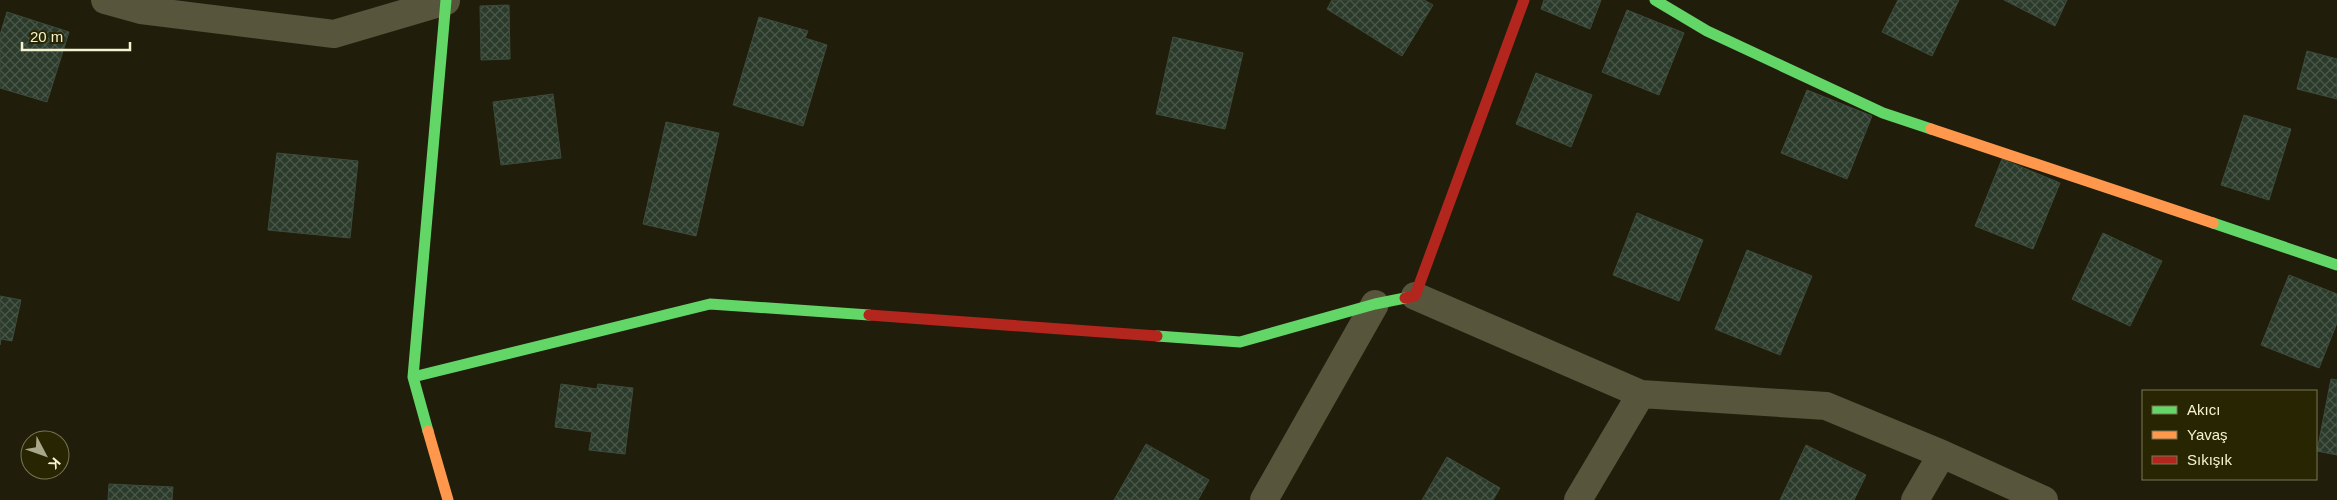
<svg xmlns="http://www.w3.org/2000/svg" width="2337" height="500" font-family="Arial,sans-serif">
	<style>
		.building { fill: url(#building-cross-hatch); stroke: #3e4b3c }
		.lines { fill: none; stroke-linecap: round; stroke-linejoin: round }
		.street { stroke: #57553c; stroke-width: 28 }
		.fast { stroke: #63d668; stroke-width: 11 }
		.slow { stroke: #ff974d; stroke-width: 11 }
		.jam { stroke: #b3261e; stroke-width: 11 }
	</style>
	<defs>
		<pattern id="building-cross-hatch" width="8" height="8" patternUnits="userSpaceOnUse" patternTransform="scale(1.25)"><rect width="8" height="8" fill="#2a3a2b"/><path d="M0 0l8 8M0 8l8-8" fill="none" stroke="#4a5749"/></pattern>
	</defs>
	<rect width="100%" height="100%" fill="#201e0a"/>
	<path class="building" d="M1332,0H1424L1433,5L1402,56L1327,9Z
		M1544,0H1601L1590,29L1541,9Z
		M1898,0H1959L1932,56L1882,32Z
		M2004,0H2067L2055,26Z
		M509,5L510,59L481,60L480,6Z
		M1627,10L1684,33L1659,95L1602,72Z
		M7,12L69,32L47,102L0,88V35Z
		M759,17L808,31L805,38L827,45L803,126L733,105Z
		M1173,37L1243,53L1225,129L1156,114Z
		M2307,51L2337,59V99L2297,89Z
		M1536,73L1592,95L1571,147L1516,124Z
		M1807,90L1872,116L1847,179L1781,153Z
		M553,94L561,158L501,165L493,102Z
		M2244,115L2291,129L2269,200L2221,185Z
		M666,122L719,133L696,236L643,224Z
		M277,153L358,161L350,238L268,230Z
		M2002,159L2060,183L2033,249L1975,226Z
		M1637,213L1703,240L1679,301L1613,275Z
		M2103,233L2162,261L2130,326L2072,299Z
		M1747,250L1812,276L1780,355L1715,329Z
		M2289,275L2337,294V323L2319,368L2261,345Z
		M0,296L21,300L12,341L1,339L0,345Z
		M2331,379L2337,380V455L2317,451Z
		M561,384L597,389L598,384L633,388L625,454L589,450L592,432L555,427Z
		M1146,444L1209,480L1198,500H1114Z
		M1806,445L1866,475L1854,500H1780Z
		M1447,457L1500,488L1493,500H1422Z
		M109,484L173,487L172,500H108Z"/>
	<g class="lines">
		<path class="street" d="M105,0L141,10L334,34L446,1
			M1415,296L1641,394L1826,406L1942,454L2044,500
			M1264,500L1375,304
			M1578,500L1641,394
			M1915,500L1942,454"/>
		<path class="fast" d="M1655,0L1707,31L1883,113L1931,129
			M2213,223L2337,265
			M1157,336L1240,342L1375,304L1405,298
			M413,377L710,304L869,315
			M428,431L413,377L446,0"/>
		<path class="slow" d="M1931,129L2213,223
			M428,431L448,500"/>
		<path class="jam" d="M1405,298L1415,296L1524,0
			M869,315L1157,336"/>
	</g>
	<rect x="2142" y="390" width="175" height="90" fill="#282502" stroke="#7a7755"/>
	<rect x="2152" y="406" width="25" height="8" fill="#63d668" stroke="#7a7755"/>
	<text x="2187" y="415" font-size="15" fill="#f5f3d1">Akıcı</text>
	<rect x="2152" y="431" width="25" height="8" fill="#ff974d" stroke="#7a7755"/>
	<text x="2187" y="440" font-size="15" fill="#f5f3d1">Yavaş</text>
	<rect x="2152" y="456" width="25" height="8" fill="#b3261e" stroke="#7a7755"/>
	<text x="2187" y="465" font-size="15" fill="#f5f3d1">Sıkışık</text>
	<g transform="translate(45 455) rotate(131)"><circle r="24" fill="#282502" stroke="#7a7755"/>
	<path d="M0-4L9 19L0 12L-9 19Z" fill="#aaa88b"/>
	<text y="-8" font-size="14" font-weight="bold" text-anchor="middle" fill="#f5f3d1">K</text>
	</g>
	<path d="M22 42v8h108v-8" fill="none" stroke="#f5f3d1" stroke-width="2.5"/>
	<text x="30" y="42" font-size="15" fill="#f5f3d1" stroke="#282502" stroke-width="4" paint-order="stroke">20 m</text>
</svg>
